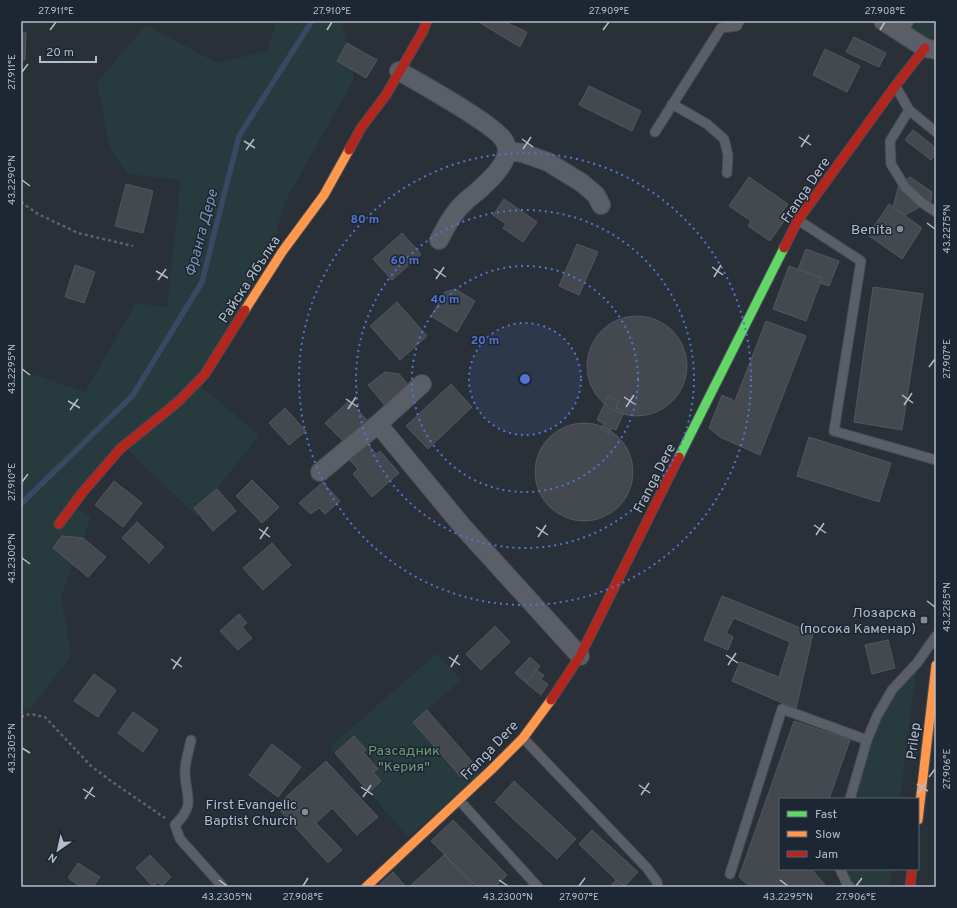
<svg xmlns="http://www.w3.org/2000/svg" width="957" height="908" font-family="Overpass,sans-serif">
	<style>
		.green { fill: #273a3e }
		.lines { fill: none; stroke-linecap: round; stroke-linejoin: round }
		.stream { stroke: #384963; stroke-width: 5.5 }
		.building { fill: #444950; stroke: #52575f }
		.lane-casing { stroke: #484c53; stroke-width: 11 }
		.street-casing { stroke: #484c53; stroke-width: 20 }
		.fast-casing { stroke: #484c53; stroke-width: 11 }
		.slow-casing { stroke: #484c53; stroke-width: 11 }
		.jam-casing { stroke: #484c53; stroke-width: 11 }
		.path { stroke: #5d636a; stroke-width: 2.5; stroke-dasharray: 3 3; stroke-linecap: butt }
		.lane { stroke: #5a5e66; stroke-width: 9 }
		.street { stroke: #5a5e66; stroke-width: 18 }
		.fast { stroke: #63d668; stroke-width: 9 }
		.slow { stroke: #ff974d; stroke-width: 9 }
		.jam { stroke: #b3261e; stroke-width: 9 }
		.ticks { fill: none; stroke: #b4bcc9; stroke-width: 1.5 }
		.ring { fill: none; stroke: #5274d3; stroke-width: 2; stroke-dasharray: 2 4 }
		.poi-dot { fill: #848b96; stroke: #1d2633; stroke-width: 1.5 }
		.labels { text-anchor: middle; stroke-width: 3; stroke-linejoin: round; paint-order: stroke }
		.street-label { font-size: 14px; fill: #b4bcc9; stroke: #1d2633 }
		.poi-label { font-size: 14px; fill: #b4bcc9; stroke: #1d2633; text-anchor: end }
		.park-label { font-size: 14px; fill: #6b9a76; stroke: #1d2633 }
		.water-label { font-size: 15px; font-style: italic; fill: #7c92b1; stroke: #1d2633 }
		.centre { fill: #5274d3; stroke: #1d2633; stroke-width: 2 }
		.ring-label { font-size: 12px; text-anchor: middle; font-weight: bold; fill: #5274d3; stroke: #1d2633; stroke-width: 3; stroke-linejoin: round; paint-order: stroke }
		.neatline { fill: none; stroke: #b4bcc9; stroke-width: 1.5 }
		.ticks-label { font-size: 10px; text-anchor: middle; fill: #b4bcc9 }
	</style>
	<rect width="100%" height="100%" fill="#2a3038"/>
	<path class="green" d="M277,21H342L354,79L286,200L268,257L202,387L259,435L217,489L197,517L127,449L66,505L91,516L61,597L71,656L31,708L21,711V370L85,392L136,303L167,307L181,180L128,174L110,149L97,82L146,25L217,63L267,51Z
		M883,21H936V31L925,48Z
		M437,653L461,680L427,710L482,773L408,837L330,747Z
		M917,663L900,799H850L877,716Z
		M840,869H892L890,887H850Z"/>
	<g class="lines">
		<path class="stream" d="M21,504L133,395L202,282L239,136L312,21"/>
	</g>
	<path class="building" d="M477,21H503L527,32L520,47Z
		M21,33H26L25,60H21Z
		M854,37L886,53L879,67L846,52Z
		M347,43L377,60L366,78L337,61Z
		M825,49L860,66L847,92L813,75Z
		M589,86L641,111L632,131L579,105Z
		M913,130L936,148V153L931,160L905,140Z
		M749,177L788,204L783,211L788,215L770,241L748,226L751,221L729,206Z
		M910,177L932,192L931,201L905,215L893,207L899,184Z
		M126,184L153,191L143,233L115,226Z
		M504,199L537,222L523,242L503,228L506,224L493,215Z
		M889,204L922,228L902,259L868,235Z
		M402,233L421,254L392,280L373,259Z
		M577,244L598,252L579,295L559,286Z
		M806,249L839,261L829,286L820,283L822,278L798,269Z
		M75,265L95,272L84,303L65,297Z
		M789,266L822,278L806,321L773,309Z
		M873,287L923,294L902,430L854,422Z
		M455,289L475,301L457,332L431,316L445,292Z
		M397,302L427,336L400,360L370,326Z
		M587 366a50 50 0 1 1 100 0a50 50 0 1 1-100 0Z
		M766,321L806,336L760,455L720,437L709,428L722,395L735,401Z
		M385,372L399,374L411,388L387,408L368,385Z
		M451,384L472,407L428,449L406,426Z
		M608,396L619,401L616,408L624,412L616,430L611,428L609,434L601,429L604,424L597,420Z
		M349,401L367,420L344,442L325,423Z
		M285,408L306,431L289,445L269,423Z
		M535 472a49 49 0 1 1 98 0a49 49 0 1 1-98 0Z
		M809,437L891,463L879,502L797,476Z
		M367,443L376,454L380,451L399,473L372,497L353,474L358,469L349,459Z
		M252,480L279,507L262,523L236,496Z
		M114,481L142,503L123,527L95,505Z
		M323,482L340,501L325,514L319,508L311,514L299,503Z
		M217,489L236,511L213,531L194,508Z
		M137,522L164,547L149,563L122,538Z
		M62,536L83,538L106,557L88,577L53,548Z
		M272,543L291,565L263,590L243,568Z
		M722,596L813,633L796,709L732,681L740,662L779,677L790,642L734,618L726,633L733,637L728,650L704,640Z
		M239,614L247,623L242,627L252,638L238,650L220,631Z
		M495,626L510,642L481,670L466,654Z
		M888,640L895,668L872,674L865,645Z
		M530,657L540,666L526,683L515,673Z
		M536,670L544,675L541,680L548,684L541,695L526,683Z
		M94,674L116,690L98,717L74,701Z
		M427,710L475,765L461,777L413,722Z
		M133,712L158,730L143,752L118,733Z
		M794,721L850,740L829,799H780V869H811L827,887H750L739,877Z
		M354,736L366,750L363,752L378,769L373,772L381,781L369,792L335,753Z
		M272,744L301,767L278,797L249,775Z
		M326,761L378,817L357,835L332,808L316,823L342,850L328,863L276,806Z
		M514,781L576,839L557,859L495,802Z
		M453,820L507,875L495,887H477L431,841Z
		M592,830L638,872L625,886L616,880L579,844Z
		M150,855L171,877L162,886L158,882L153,887L136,868Z
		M444,855L473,883L468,887H409Z
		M78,863L100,877L93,887H81L68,878Z
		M393,872L406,887H377Z
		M616,880L625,886L626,887H610Z"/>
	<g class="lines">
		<g class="lane-casing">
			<path id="lane" d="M902,33L909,21
				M896,87L909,110L890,141L891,164L905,187L921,202L936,212
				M672,104L707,124L724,139L728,155L727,173
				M909,110L936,132
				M655,132L721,28L737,26L739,21
				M798,220L861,261L834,431L936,460
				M523,738L647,868L657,882L658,887
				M191,740C189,750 185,761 185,771C185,797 197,803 175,825L180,839L223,887
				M850,799L867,740L877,716L892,690L917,663L936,636
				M459,800L538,887
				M840,869L847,884L850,887
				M730,874L782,709L867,740"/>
		</g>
		<g class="street-casing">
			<path id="street" d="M883,21L925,48L936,50
				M399,71C419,83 497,125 505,142C506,144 507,149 507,151C506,164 492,178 483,186C478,192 472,195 467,200C454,211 447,225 439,240
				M507,151L523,153L548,162L582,183L596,195L601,205
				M378,424L463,527L580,656
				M320,472L378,424L422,384"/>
		</g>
		<g class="fast-casing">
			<path id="fast" d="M679,457L784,248"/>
		</g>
		<g class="slow-casing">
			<path id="slow" d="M245,310L282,252L324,195L349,150
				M918,820L936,665
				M366,887L491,770L523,738L551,700"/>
		</g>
		<g class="jam-casing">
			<path id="jam" d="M349,150L361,128L386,95L423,31L427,21
				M784,248L798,220L896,85L925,48
				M59,524L82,493L120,449L179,401L205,374L245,310
				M551,700L580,656L679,457
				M910,887L912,869"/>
		</g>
		<path class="path" d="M21,202L38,214L78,233L133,246
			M21,717L30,714L45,717L91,766L111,781L165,818"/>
		<use href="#lane" class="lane"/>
		<use href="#street" class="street"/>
		<use href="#fast" class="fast"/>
		<use href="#slow" class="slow"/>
		<use href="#jam" class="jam"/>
	</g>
	<path class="ticks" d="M50,30L56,22M327,30L332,22M603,30L609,22M880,30L885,22M22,72L28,64M799,137L811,145M522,139L533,147M244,141L255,148M801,147L809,135M523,149L531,137M246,150L254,139M22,180L30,186M927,223L935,229M712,267L723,275M434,269L446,277M156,271L168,278M714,277L721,265M436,279L444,267M158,280L166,269M929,367L935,359M22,369L30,375M902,395L913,403M624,397L636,405M346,399L358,407M68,401L80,408M904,405L912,393M626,407L634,395M348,409L356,397M70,410L78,399M22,482L28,474M814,525L826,533M536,527L548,535M259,529L270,537M816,535L824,523M538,537L546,525M260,539L268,527M22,558L30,564M927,601L935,607M726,655L738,663M449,657L460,665M171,659L182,667M728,665L736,653M451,667L458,655M173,669L181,657M22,748L30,753M929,777L935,769M917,784L928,791M639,785L650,793M361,787L373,795M83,789L95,797M918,793L926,782M641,795L649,783M363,797L371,785M85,799L93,787M219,880L227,886M499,880L508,886M780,880L788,886M303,886L308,878M579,886L585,878M856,886L862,878"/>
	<circle cx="525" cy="379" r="56" fill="#5274d3" fill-opacity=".12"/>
	<g class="ring">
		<circle cx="525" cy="379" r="56"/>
		<circle cx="525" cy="379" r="113"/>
		<circle cx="525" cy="379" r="169"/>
		<circle cx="525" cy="379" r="226"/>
	</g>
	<g class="poi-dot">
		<circle cx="900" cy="229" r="4"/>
		<rect x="920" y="616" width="8" height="8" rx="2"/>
		<circle cx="305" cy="812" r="4"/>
	</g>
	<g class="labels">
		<g class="street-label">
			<text transform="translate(805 190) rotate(-56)" y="5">Franga Dere</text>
			<text transform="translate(249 279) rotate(-57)" y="5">Райска Ябълка</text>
			<text transform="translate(654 478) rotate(-63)" y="5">Franga Dere</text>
			<text transform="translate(913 741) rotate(-83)" y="5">Prilep</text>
			<text transform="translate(489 750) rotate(-46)" y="5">Franga Dere</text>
		</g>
		<g class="poi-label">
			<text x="892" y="234">Benita</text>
			<text x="916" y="617">Лозарска<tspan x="916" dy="16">(посока Каменар)</tspan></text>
			<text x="297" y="809">First Evangelic<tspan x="297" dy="16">Baptist Church</tspan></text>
		</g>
		<g class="park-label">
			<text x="404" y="755">Разсадник<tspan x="404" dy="16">"Керия"</tspan></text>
		</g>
		<g class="water-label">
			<text transform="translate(201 233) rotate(-75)" y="5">Франга Дере</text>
		</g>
	</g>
	<circle cx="525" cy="379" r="6" class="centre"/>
	<g class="ring-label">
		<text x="365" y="223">80 m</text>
		<text x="405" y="264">60 m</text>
		<text x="445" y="303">40 m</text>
		<text x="485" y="344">20 m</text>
	</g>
	<rect width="957" height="908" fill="none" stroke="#1d2633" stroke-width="44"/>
	<rect x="779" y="798" width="140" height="72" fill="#1d2633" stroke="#59626f"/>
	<rect x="787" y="811" width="20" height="6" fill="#63d668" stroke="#59626f"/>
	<text x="815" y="818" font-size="12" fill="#b4bcc9">Fast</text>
	<rect x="787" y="831" width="20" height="6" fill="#ff974d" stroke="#59626f"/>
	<text x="815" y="838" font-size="12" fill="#b4bcc9">Slow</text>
	<rect x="787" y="851" width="20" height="6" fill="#b3261e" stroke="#59626f"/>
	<text x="815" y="858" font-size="12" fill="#b4bcc9">Jam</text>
	<g transform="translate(58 850) rotate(214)" stroke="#1d2633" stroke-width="3" paint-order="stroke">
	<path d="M0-3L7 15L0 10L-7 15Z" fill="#b4bcc9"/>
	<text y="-6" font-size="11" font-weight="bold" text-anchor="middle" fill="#b4bcc9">N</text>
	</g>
	<path d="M40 56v6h56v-6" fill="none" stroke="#b4bcc9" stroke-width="2"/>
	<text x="46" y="56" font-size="12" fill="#b4bcc9" stroke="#1d2633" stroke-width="3" paint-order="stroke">20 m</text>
	<rect x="22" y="22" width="913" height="864" class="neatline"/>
	<g class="ticks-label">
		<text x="56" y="14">27.911°E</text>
		<text x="332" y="14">27.910°E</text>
		<text x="609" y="14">27.909°E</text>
		<text x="885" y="14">27.908°E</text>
		<text transform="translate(11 72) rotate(-90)" y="4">27.911°E</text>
		<text transform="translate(11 180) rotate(-90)" y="4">43.2290°N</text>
		<text transform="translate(946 229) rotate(-90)" y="4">43.2275°N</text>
		<text transform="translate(946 359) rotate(-90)" y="4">27.907°E</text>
		<text transform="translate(11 369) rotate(-90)" y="4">43.2295°N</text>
		<text transform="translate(11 482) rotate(-90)" y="4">27.910°E</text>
		<text transform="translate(11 558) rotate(-90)" y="4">43.2300°N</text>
		<text transform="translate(946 607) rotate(-90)" y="4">43.2285°N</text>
		<text transform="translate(11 748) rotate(-90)" y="4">43.2305°N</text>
		<text transform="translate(946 769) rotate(-90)" y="4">27.906°E</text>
		<text x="227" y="900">43.2305°N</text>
		<text x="303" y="900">27.908°E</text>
		<text x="508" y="900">43.2300°N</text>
		<text x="579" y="900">27.907°E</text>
		<text x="788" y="900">43.2295°N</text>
		<text x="856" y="900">27.906°E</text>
	</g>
</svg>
